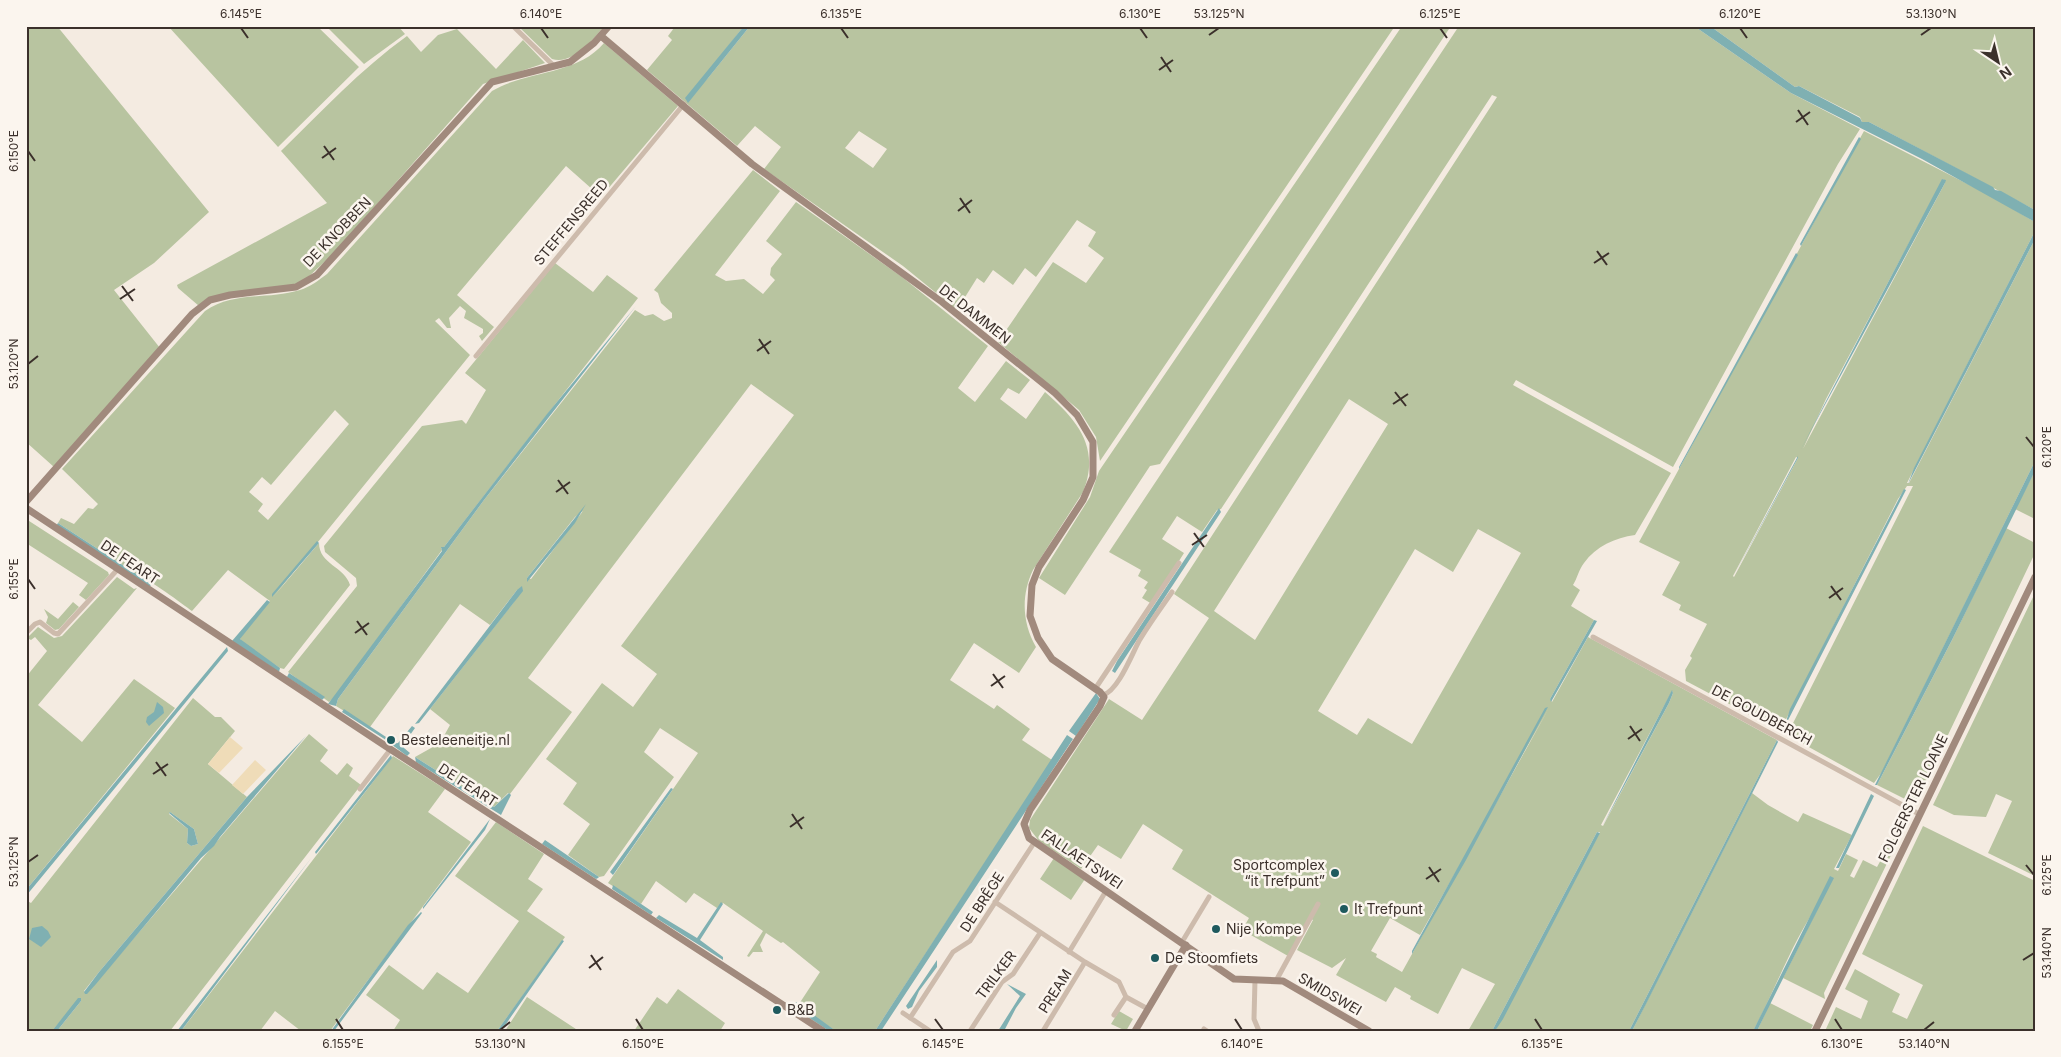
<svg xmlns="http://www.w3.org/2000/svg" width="2061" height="1057" font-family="Inter,sans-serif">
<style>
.green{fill:#b8c4a0;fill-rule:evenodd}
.sand{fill:#efdcb8}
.water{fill:#7fb0b2}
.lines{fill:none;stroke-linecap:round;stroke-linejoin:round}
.street{stroke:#cdbbac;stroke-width:5}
.secondary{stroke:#a18a7d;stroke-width:7}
.ticks{fill:none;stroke:#3b302b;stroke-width:2}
.poi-dot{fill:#1f5a5e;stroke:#fbf5ee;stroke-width:2}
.labels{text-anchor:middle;stroke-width:5;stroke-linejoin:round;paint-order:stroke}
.street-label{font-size:14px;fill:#3b302b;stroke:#fbf5ee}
.poi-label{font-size:14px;fill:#3b302b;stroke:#fbf5ee;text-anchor:start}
.neatline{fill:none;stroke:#3b302b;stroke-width:2}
.ticks-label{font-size:12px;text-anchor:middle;fill:#3b302b}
</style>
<rect width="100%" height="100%" fill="#f4ebe1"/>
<path class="green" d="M26,26H57L209,212L154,263L114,290L160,348L54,467L26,442Z
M168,26H317L359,67L278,147Z
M326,26H398L405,34L364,64Z
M518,26H604C593,40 573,65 552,59Z
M672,26H744L686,100L708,78L750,26H1395L1100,461L1096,437L1079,410L998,342L1053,262L1086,283L1104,258L1088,246L1096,232L1077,220L1036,277L1025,268L1013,285L993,270L984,283L977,278L957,310L903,266L764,169L781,147L755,126L737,146L647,70L672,40L668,36L674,28ZM859,131L887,149L873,168L845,148Z
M1402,26H1451L1160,464L1150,466L1065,595L1039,578L1090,497L1099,471Z
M1459,26H1694L1791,93L1860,129L1838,164L1673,467L1516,380L1513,385L1671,473L1635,535C1615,538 1596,546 1584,563C1579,569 1577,579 1573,585L1580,590L1571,606L1594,620L1550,699L1552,702L1588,637L1777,740L1629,1031H1495L1600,832H1597L1492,1031H1468L1495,984L1462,968L1438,1014L1410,999L1411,996L1395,987L1386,1002L1336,975L1346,958L1332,968L1297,950L1313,920L1309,918L1288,956L1242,930L1249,918L1172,869L1183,850L1143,824L1121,859L1098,845L1081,869L1039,841L1029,828L1030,820L1109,699L1142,720L1209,618L1174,594L1497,97L1492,95L1221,509L1217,510L1202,532L1177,516L1162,539L1184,553L1152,604L1142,598L1147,590L1144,588L1148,582L1138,576L1141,570L1109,552ZM1349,399L1388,424L1255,640L1214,611ZM1478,529L1521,553L1412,744L1368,718L1357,735L1318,711L1415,549L1453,572ZM1672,691L1673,693L1669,703L1603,826L1601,825ZM1549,708L1402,972L1376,957L1377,954L1371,951L1390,918L1420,935Z
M1710,26H2035V210L1869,122H1862L1860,117L1799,86L1795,87Z
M457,29L496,69L523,40L545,63L483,84L332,255L306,279L298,284L237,292L199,306L178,288L177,285L327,203L281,151C321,112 361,69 407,36L421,52L438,35Z
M604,43L678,106L601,197L566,166L457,295L494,327L482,341L479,336L483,333V329L464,318L466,311L460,306L449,318L451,328H447L439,318L435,321L470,355L274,596L319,543C319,564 345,567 350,585L284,669L280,668L241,642L240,638L270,601L228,570L192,611C184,605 146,577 141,577L58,523L61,518L74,524L88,508L93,509L98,504L62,469L205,311C234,291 268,300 300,290C310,287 319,280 327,274L492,91C527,70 576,76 604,43ZM335,410L349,424L268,520L258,511L263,504L249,492L262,477L271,485Z
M1864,131L1991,196L2035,222V231L1907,483H1909L2035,239V461L1882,772L1874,783L1787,735L1913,486H1907L1898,499L1780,731L1686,681L1685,670L1692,658L1690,656L1707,624L1679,610L1681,605L1662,595L1680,562L1639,542ZM1943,179L1945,183L1803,449L1826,399ZM1796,457L1798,458L1734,577L1733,576Z
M753,170L780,191L715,275L726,281L744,279L763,294L775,280L770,275L771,268L782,254L766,241L796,202L902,277L988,346L958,388L975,402L1006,361L1030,380L1019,394L1008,388L1000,399L1026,419L1045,392C1077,420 1101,447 1083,492L1033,570C1021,595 1022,623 1036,647L1019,673L974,643L950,680L994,709L997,705L1030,729L1022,740L1052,760L875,1031H836L801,1008L799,1004L820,972L783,942L781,943L766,933L760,945L763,952H753L749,957L747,956L763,931L723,903L717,908L694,893L686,903L656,881L641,904L608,883L698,753L660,728L644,752L674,777L604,876L599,877L568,855L590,824L563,804L577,783L546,759L602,683L633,707L657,674L621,646L794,415L751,384L528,678L572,712L510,794L508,793L494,807L415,757L440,743L450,725L430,709L514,602L517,590L490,625L460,604L370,727L336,706L338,699L484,500L635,310L645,316L653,314L664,321L672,318V313L661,303L658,293L654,290ZM583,511L531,579L527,578L575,517Z
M555,263L593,292L607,275L638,298L444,547L441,548L442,550L335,697L329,702L288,672L357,586L356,578L325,552L324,546L422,426L462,420L466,424L486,390L465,373Z
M2035,471V519L2015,509Z
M26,519L108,572L109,575L86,600L79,595L88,583L26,543Z
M2006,528L2035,543V553L1915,804L1877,785L1952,640Z
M117,577L134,589L137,588L38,705L82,742L134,679L175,708L26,890V677L47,651L35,637L31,640L27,638L38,627L54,638L62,636Z
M2035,593V876L1988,853L2012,801L1996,794L1986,817L1954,815L1933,805Z
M73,602L79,607L59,629L55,630L46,623L48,617L44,609L58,619Z
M193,698L215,717H221L235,731L208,764L247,797L99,972L84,991L86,994L309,734L328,750L320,761L337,775L347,763L353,768L349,776L361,785L170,1031H57L81,1001L80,998L52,1031H26V900L31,903ZM170,812L194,829L198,844L191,846L187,843L188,829L169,814Z
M393,756L445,789L428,812L471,842L330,1031H301L275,1011L260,1031H181Z
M1752,793L1768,805L1798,822L1803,813L1852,835L1834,869L1838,871L1846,854L1858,860L1850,876L1854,878L1863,860L1877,867L1887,849L1881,845L1895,838L1907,816L1911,814L1824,993L1825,999L1783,978L1823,898C1793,938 1777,987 1753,1031H1632Z
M496,822L544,854L528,879L543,889L527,911L565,937L497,1031H393L400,1020L366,995L389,965L423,990L437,972L468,993L519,921L455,876Z
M1923,826L2035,881V1031H1825L1836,1007L1861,1019L1868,1001L1845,989L1855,969L1900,994L1892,1012L1907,1019L1923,985L1862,954Z
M1054,858L1085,879L1071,900L1040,879Z
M678,989L725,1023L720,1031H634L657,997L667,1004Z
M527,997L579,1031H505Z
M1770,1003L1813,1025L1810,1031H1757Z
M1119,1011L1133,1019L1126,1031L1111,1024Z"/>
<path class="sand" d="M230,737L243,748L219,773L208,764Z
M255,760L266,770L243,794L232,785Z"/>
<path class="water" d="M744,26H750L688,103L685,98Z
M1694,26H1710L1795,87L1799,86L1860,118L1862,122H1869L1993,187L1995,190L2001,191L2035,210V222L1922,159L1791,93Z
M1859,137L1861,139L1801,246L1800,244Z
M1942,179L1946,180L1945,183L1801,449Z
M2035,231V239L1908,484L1914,468Z
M1796,253L1798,255L1679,469V467Z
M636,306L484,500L338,699L336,706L328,704L442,551L441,547H444L547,414Z
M1798,456V458L1733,577Z
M2035,461V471L1952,640L1877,785H1875Z
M1904,489L1906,490L1784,728L1790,709Z
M586,504L575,523L527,582V578Z
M1219,508L1221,512L1115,673L1112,671L1117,661Z
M58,523L141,577L148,578L151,585L149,587L56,526Z
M317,541L319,543L272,597V594Z
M522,586L523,591L419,723L415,724L517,590Z
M267,600L270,602L240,639L280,668L279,672L232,641Z
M1594,620L1597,621L1551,702L1550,699Z
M227,647L228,651L26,896V890Z
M289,673L325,697L322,700L287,677Z
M1672,690L1673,693L1669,703L1602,827Z
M1096,693L1100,699L1076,736L1069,731Z
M157,702L163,707L164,713L149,726L146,722L147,717L154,712Z
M1548,707L1466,860L1412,954V951L1545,708Z
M344,709L386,737V740L342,712Z
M412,726L415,728L403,745L404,748L410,753L407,756L391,744L398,743Z
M1067,735L1073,739L881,1031H875Z
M306,736L220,837L214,846L201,858L96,984L87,994H85L84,992L99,972L247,797Z
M1777,740L1778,742L1645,1006L1632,1031H1629Z
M391,755L392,758L316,854L315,852Z
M415,757L494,807L509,793L511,795L501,815L416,762Z
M671,788L673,789L613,875L610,872Z
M1871,794L1874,796L1839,868H1836Z
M170,812L194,829L198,844L191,846L187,843L188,829L169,813Z
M490,819L485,830L423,909V907Z
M1597,832L1600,833L1503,1019L1495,1031H1492Z
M545,840L599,877L598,878L596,879L542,844Z
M312,857L181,1031H177Z
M1830,876L1834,878C1808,929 1782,980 1757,1031H1753Z
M613,885L653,912L651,915L612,889Z
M721,902L723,904L700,940L723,957V960L656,918L659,915L697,938Z
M421,912L422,913L334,1031H331L408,925Z
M42,926L48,931L51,937L41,947L29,939L32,928Z
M562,940L564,941L501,1031H497Z
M937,960V967L919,991L912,1007L908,1009L906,1006Z
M1007,984L1026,994L1016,1008L1004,1031H998L1020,996Z
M78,998H81V1001L57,1031H52Z
M796,1002L836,1031H829L793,1007Z"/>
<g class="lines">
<path class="street" d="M513,26L554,66
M476,356L684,104
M26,633L35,624L40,622L54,633L58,634L118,569
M1593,637L1919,814
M1095,689L1179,563
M1103,695C1118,691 1132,654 1139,641C1149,624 1161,608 1172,592
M360,789L390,750
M995,902L1085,962L1119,982L1126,997
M1182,942L1209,897
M1069,952L1106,891
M1277,979L1318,904
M1255,980L1254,1019L1259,1031
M903,1013L930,1031
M1114,1015L1126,997L1148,1009
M910,1018L953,952L970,941L1034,843
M1204,1029L1207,1031
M970,1031L1002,982L1013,974L1040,933
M1043,1031L1085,962"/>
<path class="secondary" d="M601,36L752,164L942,302L1055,393L1077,415L1093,442V477L1083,500L1039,567L1032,585L1030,616L1038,638L1052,659L1100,692L1104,697L1100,706L1030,810L1024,824L1029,838L1234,979L1283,981L1369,1031
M26,502L192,314L210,300L230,295L296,287L317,275L492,82L570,62L594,43L609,26
M26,508L387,747L823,1031
M1135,1031L1186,945
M1815,1031L2035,577"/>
</g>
<path class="ticks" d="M241,28L248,38M541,28L548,38M841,28L848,38M1140,28L1147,38M1440,28L1447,38M1740,28L1747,38M1209,35L1219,28M1921,35L1931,28M1161,57L1171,72M1159,70L1173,60M1798,110L1808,125M1796,122L1810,112M324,146L334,160M28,151L35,161M322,158L336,148M960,198L970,213M958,211L972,200M1597,251L1607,265M1594,263L1609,253M122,286L133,301M120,299L135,289M759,339L769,354M757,351L771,341M28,364L38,356M1395,392L1406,406M1393,404L1408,394M2026,437L2034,447M558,480L568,494M556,492L570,482M1194,533L1204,547M1192,545L1207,535M28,579L35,589M1831,586L1841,600M1829,598L1843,588M357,621L367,635M355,633L369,623M993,674L1003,688M991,686L1005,676M1630,726L1640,741M1628,739L1642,729M156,762L166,776M153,774L168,764M792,814L802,829M790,827L804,817M28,862L38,855M2026,865L2034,875M1429,867L1439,882M1426,879L1441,869M591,955L601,970M2023,960L2034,953M589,968L603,957M336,1019L343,1030M636,1019L643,1030M935,1019L943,1030M1235,1019L1242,1030M1535,1019L1542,1030M1835,1019L1842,1030M500,1030L510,1022M1924,1030L1934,1022"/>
<g class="poi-dot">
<circle cx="391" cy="740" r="5"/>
<circle cx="1335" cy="873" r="5"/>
<circle cx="1344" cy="909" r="5"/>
<circle cx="1216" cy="929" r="5"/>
<circle cx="1155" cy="958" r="5"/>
<circle cx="777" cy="1010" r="5"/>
</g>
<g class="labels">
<g class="street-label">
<text transform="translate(571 222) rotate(-50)" y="5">STEFFENSREED</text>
<text transform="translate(337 232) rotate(-46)" y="5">DE KNOBBEN</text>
<text transform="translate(975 314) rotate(38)" y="5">DE DAMMEN</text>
<text transform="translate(130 562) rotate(34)" y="5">DE FEART</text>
<text transform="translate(1762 715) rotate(28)" y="5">DE GOUDBERCH</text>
<text transform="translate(468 785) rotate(33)" y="5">DE FEART</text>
<text transform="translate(1913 798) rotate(-64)" y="5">FOLGERSTER LOANE</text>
<text transform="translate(1082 859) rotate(34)" y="5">FALLAETSWEI</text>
<text transform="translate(982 902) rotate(-57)" y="5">DE BRÊGE</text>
<text transform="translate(996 975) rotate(-53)" y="5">TRILKER</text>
<text transform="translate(1055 991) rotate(-58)" y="5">PREAM</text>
<text transform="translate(1330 994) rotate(30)" y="5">SMIDSWEI</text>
</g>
<g class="poi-label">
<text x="401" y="745">Besteleeneitje.nl</text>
<text x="1325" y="870" text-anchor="end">Sportcomplex<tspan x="1325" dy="16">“it Trefpunt”</tspan></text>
<text x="1354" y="914">It Trefpunt</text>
<text x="1226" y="934">Nije Kompe</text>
<text x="1165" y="963">De Stoomfiets</text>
<text x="787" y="1015">B&amp;B</text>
</g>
</g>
<rect width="2061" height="1057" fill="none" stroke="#fbf5ee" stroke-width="55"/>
<g transform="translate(1998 62) rotate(145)" stroke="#fbf5ee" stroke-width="4" paint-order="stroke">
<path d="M0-4L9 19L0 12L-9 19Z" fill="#3b302b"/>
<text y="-8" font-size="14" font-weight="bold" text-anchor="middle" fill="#3b302b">N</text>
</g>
<rect x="28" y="28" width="2006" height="1002" class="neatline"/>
<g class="ticks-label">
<text x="241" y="18">6.145°E</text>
<text x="541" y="18">6.140°E</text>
<text x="841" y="18">6.135°E</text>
<text x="1140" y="18">6.130°E</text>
<text x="1219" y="18">53.125°N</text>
<text x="1440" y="18">6.125°E</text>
<text x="1740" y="18">6.120°E</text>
<text x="1931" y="18">53.130°N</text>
<text transform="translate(14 151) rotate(-90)" y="4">6.150°E</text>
<text transform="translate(14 364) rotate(-90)" y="4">53.120°N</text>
<text transform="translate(2047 447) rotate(-90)" y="4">6.120°E</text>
<text transform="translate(14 579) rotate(-90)" y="4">6.155°E</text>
<text transform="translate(14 862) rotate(-90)" y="4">53.125°N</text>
<text transform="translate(2047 875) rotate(-90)" y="4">6.125°E</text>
<text transform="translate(2047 953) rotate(-90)" y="4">53.140°N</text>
<text x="343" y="1048">6.155°E</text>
<text x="500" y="1048">53.130°N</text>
<text x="643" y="1048">6.150°E</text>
<text x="943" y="1048">6.145°E</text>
<text x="1242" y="1048">6.140°E</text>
<text x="1542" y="1048">6.135°E</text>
<text x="1842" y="1048">6.130°E</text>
<text x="1924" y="1048">53.140°N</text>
</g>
</svg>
